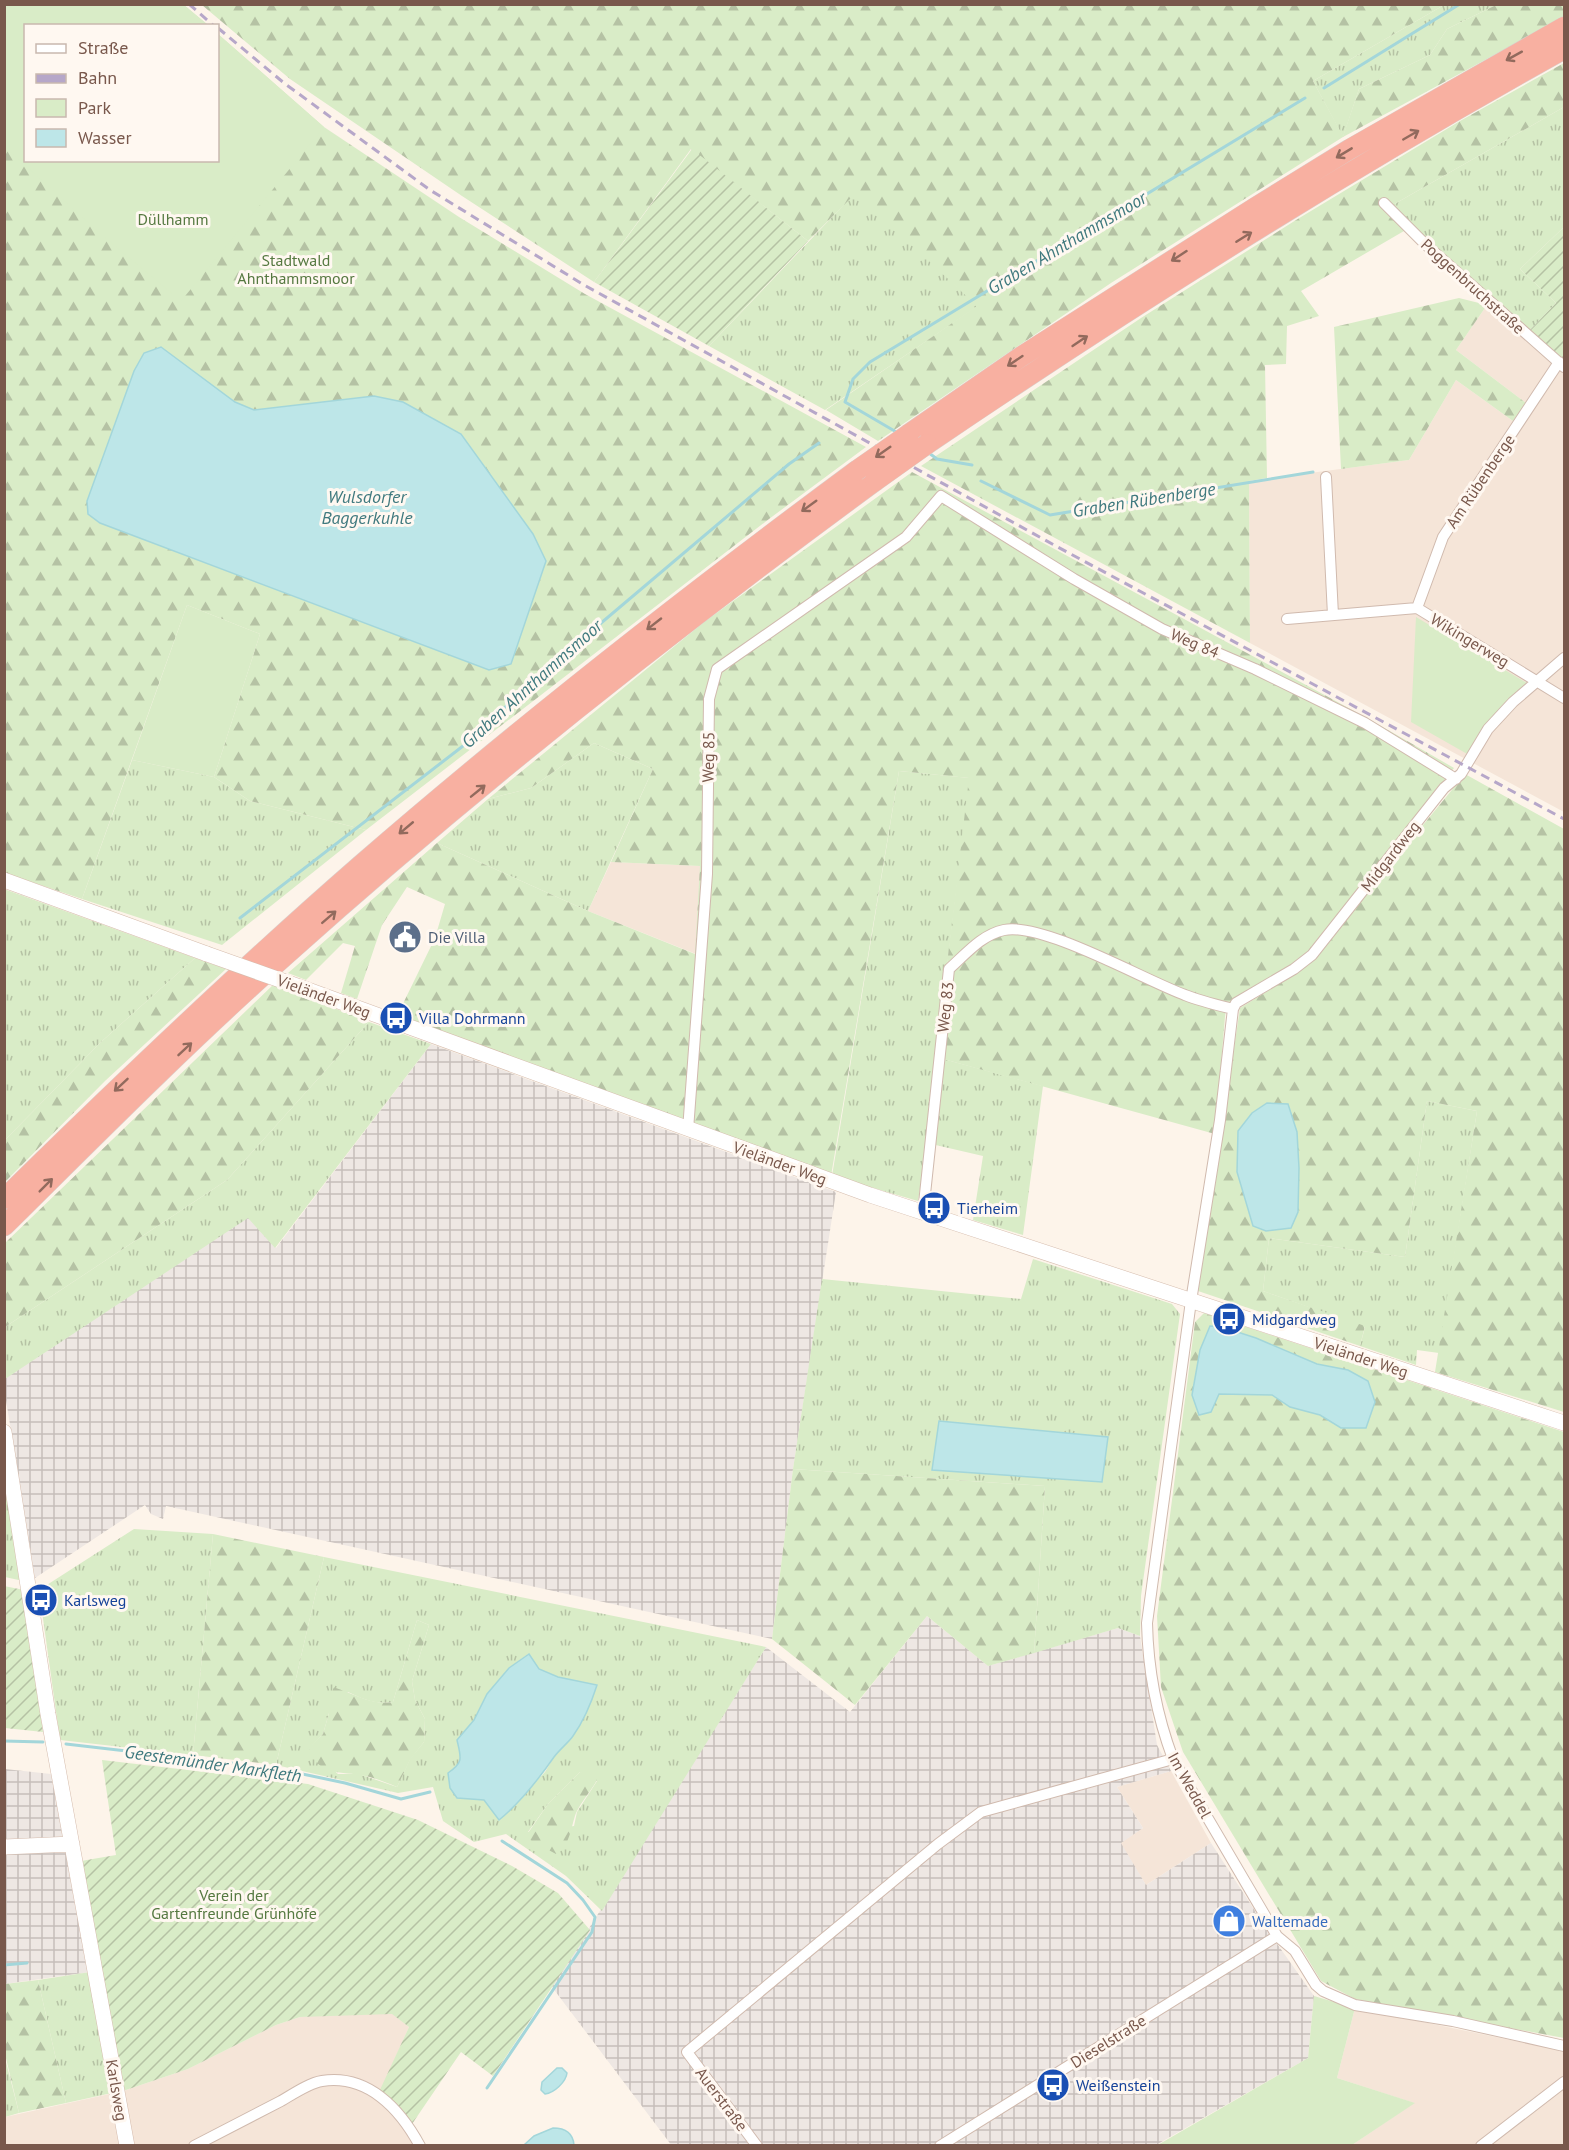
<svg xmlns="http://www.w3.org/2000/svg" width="1569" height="2150" font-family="'PT Sans',sans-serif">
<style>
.residential{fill:#f5e5d8}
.industrial{fill:url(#industrial-grid)}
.grass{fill:url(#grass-tufts);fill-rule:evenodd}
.forest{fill:url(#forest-firs);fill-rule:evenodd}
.park{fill:#d9ecc7}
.garden{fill:url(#garden-furrows)}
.water{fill:#bde6e8;stroke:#a3d6da;stroke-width:1.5}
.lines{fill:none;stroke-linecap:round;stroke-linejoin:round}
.stream{stroke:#a3d6da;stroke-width:3}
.street-casing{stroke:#d0baae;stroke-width:12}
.secondary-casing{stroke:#d6bdae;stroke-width:16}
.highway-casing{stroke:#d9d0cd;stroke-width:21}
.street{stroke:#fff;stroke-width:10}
.secondary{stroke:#fff;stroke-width:15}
.highway{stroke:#f8b0a1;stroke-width:20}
.rail{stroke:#b6a7c9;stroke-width:3;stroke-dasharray:9 6;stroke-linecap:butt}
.secondary-bridge-casing{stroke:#d6bdae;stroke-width:16;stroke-linecap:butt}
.highway-bridge-casing{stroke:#d9d0cd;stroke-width:21;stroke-linecap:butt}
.secondary-bridge{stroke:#fff;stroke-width:15}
.highway-bridge{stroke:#f8b0a1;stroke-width:20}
.oneway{stroke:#926a5d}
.labels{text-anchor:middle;stroke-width:6;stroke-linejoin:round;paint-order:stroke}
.park-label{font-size:16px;fill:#567941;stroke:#fff8f1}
.street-label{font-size:16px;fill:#79584c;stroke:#fff8f1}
.service-label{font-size:16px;fill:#4e5e75;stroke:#fff8f1;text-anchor:start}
.transit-label{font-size:16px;fill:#164399;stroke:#fff8f1;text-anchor:start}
.shop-label{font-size:16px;fill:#366cbe;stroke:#fff8f1;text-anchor:start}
.water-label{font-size:18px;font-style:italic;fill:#3f797e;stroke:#fff8f1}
</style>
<defs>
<pattern id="industrial-grid" width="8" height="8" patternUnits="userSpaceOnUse" patternTransform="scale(1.5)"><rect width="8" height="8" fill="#eee7e3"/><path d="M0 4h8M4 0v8" fill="none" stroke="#c6beba"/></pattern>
<pattern id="grass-tufts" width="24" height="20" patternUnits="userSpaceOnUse" patternTransform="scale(1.5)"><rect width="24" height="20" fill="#d9ecc7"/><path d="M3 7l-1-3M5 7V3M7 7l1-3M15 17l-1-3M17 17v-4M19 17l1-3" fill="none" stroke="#b5c2a4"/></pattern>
<pattern id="forest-firs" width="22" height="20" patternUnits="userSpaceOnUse" patternTransform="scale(1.5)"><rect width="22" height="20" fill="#d9ecc7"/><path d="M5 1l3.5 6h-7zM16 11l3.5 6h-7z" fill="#b5c2a4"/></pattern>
<pattern id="garden-furrows" width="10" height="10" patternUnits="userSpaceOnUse" patternTransform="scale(1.5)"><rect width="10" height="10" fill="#d9ecc7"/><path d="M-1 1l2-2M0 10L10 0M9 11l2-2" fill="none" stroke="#b5c2a4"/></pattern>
</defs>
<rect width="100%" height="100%" fill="#fdf4ea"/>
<path class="residential" d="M1487,305L1564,371V812L1250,643L1249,481L1409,460L1456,380L1513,421L1526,403L1456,350Z
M611,862L701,866L696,954L588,911Z
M1171,1771L1211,1843L1146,1885L1120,1843L1143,1828L1117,1787Z
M1355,2008L1564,2051V2145H1352L1414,2103L1337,2078Z
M334,2014H393L409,2027L380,2092L423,2145L5,2146V2117L123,2091L188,2069L276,2025L300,2017Z"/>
<path class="industrial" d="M431,1044L836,1192L793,1469L772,1639L166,1506L163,1519L151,1514L145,1505L35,1578L5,1394L4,1379L248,1217L276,1248Z
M927,1616L988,1666L1118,1628L1140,1636L1157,1745L1171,1771L1117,1787L1143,1828L1121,1843L1146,1885L1211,1843L1268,1931L1314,1996L1308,2058L1156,2145L672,2146L552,1987L766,1647L850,1712Z
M5,1769L51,1774L90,1972L5,1984Z"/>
<path class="grass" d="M1444,5H1496L1447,29L1430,55L1359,89L1343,137L1313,81Z
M1564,107V227L1520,269L1556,303L1529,331L1428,242L1391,206Z
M856,192L978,306L825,410L709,346Z
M594,743L653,769L588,911L437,843L488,799L531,788Z
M132,760L214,777L250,801L366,830L222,945L82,899Z
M899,771L970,778L936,1057L1043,1086L1023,1235L973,1220L983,1156L927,1143L918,1201L832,1176Z
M4,889L195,958L101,1042L5,1140Z
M369,1022L431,1044L275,1248L248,1218L5,1379V1327L227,1180Z
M1427,1101L1477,1111L1439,1353L1417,1350L1416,1365L1360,1346L1365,1327L1263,1291L1269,1238L1405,1257Z
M1033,1259L1172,1304L1180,1314L1141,1596L1140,1636L1118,1628L1034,1653L1045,1486L793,1469L822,1279L1021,1299Z
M5,1459L23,1581L5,1577Z
M134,1529L213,1534L193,1755L60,1740L39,1590Z
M324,1557L766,1647L602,1911L566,1876L506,1834L474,1842L443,1821L433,1787L398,1793L276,1765ZM417,1620L429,1625L412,1681L415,1700L425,1719L424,1742L410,1759L397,1787L359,1774H338L310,1748L323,1734L329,1713L348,1692C362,1699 377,1705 393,1702ZM528,1654L539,1669L558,1677L597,1685L572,1737L555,1755L545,1772L499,1820L484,1800L469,1798L448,1773C464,1762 461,1758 457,1740L474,1720L487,1694L509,1668ZM580,1772L597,1781L577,1812L574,1826L528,1832L548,1804Z
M90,1972L112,2093L66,2103L38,1980Z
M4,2054L19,2113L5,2117H4Z"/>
<path class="forest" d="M5,5H184L208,25L26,26V160H218V34L324,127L459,217L585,294L866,447L769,519L366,830L250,801L214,777L260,634L187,605L82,899L5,873ZM374,396L489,670L100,523L88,514L235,402L254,410Z
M202,5H1444L1313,81L1343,136L1359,89L1430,55L1447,29L1496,5H1564V17L1343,137L1111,283L878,441L826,410L977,306L856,193L808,241L691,149L594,282L462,196L290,79Z
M1564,63V107L1391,206L1385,210L1404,231L1301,291L1319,316L1287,326L1286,364L1265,365L1267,478L1249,481L1250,643L921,466L1141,318L1296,220L1460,121Z
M1459,298L1487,305L1456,350L1526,403L1513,421L1456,380L1409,460L1341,469L1334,327Z
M912,472L1369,719L1454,768L1310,950L1273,978L1226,1005L1215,1134L936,1057L969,778L899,771L831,1176L396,1018L435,938L445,904L407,887L382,925L357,999L341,993L355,946L343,943L306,980L288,973L437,843L588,911L695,954L700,866L611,862L653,769L594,743L531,788L488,799L704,622Z
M1465,774L1564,829V1412L1435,1372L1477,1111L1427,1101L1405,1257L1269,1238L1263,1291L1365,1326L1360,1346L1198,1291L1240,1008L1295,974L1316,955Z
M195,958L226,969L105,1081L5,1182V1140L101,1042Z
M274,984L369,1022L227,1180L5,1327V1243Z
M1204,1313L1564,1432V2038L1355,1999L1321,1981L1183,1752L1161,1687L1157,1616L1195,1322Z
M793,1469L1045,1486L1034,1653L988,1666L927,1616L855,1705L772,1639Z
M213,1534L324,1557L276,1765L193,1755Z
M417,1620L429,1625L412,1681L415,1700L425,1719L424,1742L410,1760L397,1787C385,1782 373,1777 360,1775C336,1771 319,1776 309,1748L323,1734L329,1713L333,1687C353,1693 372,1706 393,1702Z
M580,1772L593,1773L597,1780C591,1791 581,1802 576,1813C571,1826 570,1847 556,1854L530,1840L528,1833L548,1804Z
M38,1980L66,2103L19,2113L5,2054V1984Z"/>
<path class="park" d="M5,4L184,5L208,25L26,26V160H218V34L324,127L181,301L102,235L5,147Z
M187,605L260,634L214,777L132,760Z
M1416,617L1527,683L1469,755L1411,722Z
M1314,1996L1355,2008L1337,2078L1415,2103L1352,2145L1156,2146L1308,2058Z"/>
<path class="garden" d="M692,149L808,241L709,346L594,282Z
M1564,227V361L1529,331L1556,303L1520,269Z
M4,1586L24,1590L43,1732L5,1728Z
M102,1760L308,1784L418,1820L512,1866L558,1893L590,1930L493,2076L461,2052L412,2124L379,2092L409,2027L392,2014L300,2017L276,2025L188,2069L123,2091L81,1861L116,1855Z"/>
<path class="water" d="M161,347L235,402L254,410L374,396L403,402L461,434L533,534L546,561L511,664L489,670L100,523L88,514L87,501L134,371L144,353Z
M1267,1103L1288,1104L1297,1132L1299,1168L1298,1212L1291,1228L1266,1231L1253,1226L1237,1172L1238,1131L1252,1113Z
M1210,1326L1222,1327L1256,1338L1317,1364L1348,1370L1368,1381L1375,1402L1366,1428H1341L1320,1415L1290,1407L1272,1395L1219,1394L1211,1412L1199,1415L1192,1395L1200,1350Z
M939,1421L1108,1437L1102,1482L932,1470Z
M529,1654L539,1669L558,1677L597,1685C591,1704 585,1719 573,1736C568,1743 560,1749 554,1757C538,1780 521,1802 499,1820L484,1800L457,1798L450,1788L448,1773C464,1762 461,1758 457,1740L474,1720L487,1694L509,1668Z
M557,2068H562L567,2073C566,2082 554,2093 545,2094L541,2090L542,2082Z
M553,2128C565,2128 573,2133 574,2145H524L534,2136Z"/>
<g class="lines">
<path class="stream" d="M1324,88L1460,4
M898,433L845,402L853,379L870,362L1305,98
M929,453L937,459L972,465
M981,481L1050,515L1313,472
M240,918L463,746L542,673L789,464L819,443
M4,1741L43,1742
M66,1744L274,1768L345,1783L401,1799L430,1792
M4,1965L27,1963
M487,2088L592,1932L595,1917L583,1900L567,1883L502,1841"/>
<defs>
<path id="street" d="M1384,203L1425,244L1564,367
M1326,477L1333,615
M1417,608L1443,537L1559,362
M1287,619L1417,608L1564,698
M1564,658L1513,702L1488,729L1461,774L1444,788L1312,955L1294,969L1236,1003L1233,1009L1220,1120L1191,1301L1147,1623C1148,1669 1157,1716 1173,1759L1277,1936L1295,1951L1316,1985L1323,1991L1355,2005L1453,2021L1564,2046
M688,1130L707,874L709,699L717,669L906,537L941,496L1074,579L1162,629L1255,669L1365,723L1456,779
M923,1213L949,969C966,954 981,935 1004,930C1043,922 1144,980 1185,995C1200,1001 1217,1005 1233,1009
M194,2146C223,2131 252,2116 281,2101C293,2094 309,2083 322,2081C368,2074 400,2109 420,2146
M757,2146L687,2052L938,1844L981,1812L1173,1759
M940,2146L1277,1936
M1481,2146L1564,2082"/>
<path id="secondary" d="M4,880L207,954
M300,987L870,1195L1564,1423
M4,1432L48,1714L127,2146
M4,1847L72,1844"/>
<path id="highway" d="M909,434L1022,356L1256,207L1350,149L1564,27
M927,444C1135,303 1344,171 1564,49
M4,1199C121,1084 239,971 362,864C521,726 687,596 856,471
M4,1226C97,1134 189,1041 287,954C474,786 672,630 875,481"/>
</defs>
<use href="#street" class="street-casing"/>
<use href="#secondary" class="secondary-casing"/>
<use href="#highway" class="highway-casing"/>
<use href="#street" class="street"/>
<use href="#secondary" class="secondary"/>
<use href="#highway" class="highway"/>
<path class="rail" d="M189,4L214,26
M218,28L284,83L430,190L584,285L1054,545L1564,819"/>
<defs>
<path id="secondary-bridge" d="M207,954L300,987"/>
<path id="highway-bridge" d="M856,471L909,434
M875,481L927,444"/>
</defs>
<use href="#secondary-bridge" class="secondary-bridge-casing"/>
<use href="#highway-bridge" class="highway-bridge-casing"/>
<use href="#secondary-bridge" class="secondary-bridge"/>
<use href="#highway-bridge" class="highway-bridge"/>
</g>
<defs><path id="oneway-shaft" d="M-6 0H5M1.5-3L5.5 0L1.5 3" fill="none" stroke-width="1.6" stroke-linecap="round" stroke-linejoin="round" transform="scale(1.5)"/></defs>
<g class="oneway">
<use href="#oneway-shaft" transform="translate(1514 56) rotate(151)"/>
<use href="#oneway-shaft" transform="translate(1411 135) rotate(-30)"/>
<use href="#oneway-shaft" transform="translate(1344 153) rotate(149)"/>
<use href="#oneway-shaft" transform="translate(1244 237) rotate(-32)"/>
<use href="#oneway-shaft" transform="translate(1179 256) rotate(147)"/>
<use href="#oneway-shaft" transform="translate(1080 341) rotate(-34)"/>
<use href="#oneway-shaft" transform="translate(1015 361) rotate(146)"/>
<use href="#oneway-shaft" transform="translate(883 452) rotate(145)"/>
<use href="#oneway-shaft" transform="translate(809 506) rotate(144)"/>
<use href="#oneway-shaft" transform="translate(654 624) rotate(142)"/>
<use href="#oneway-shaft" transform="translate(478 791) rotate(-39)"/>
<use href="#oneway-shaft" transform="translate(406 828) rotate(140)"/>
<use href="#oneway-shaft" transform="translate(329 917) rotate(-41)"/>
<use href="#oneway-shaft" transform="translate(185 1049) rotate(-43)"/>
<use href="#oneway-shaft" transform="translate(121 1085) rotate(137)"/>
<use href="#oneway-shaft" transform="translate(46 1185) rotate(-45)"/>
</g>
<defs>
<symbol id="civic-disc" viewBox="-11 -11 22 22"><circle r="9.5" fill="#5c6f8a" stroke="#fff8f1"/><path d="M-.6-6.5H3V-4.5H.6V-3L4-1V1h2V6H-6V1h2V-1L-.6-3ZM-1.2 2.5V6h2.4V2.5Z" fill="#fff"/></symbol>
<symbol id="bus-disc" viewBox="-11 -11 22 22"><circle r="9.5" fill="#1a4fb4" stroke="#fff8f1"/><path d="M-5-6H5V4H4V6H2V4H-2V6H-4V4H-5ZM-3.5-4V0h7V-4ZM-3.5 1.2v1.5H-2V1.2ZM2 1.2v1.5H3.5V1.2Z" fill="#fff"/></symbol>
<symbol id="shop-disc" viewBox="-11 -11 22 22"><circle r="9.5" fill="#3f7fe0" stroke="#fff8f1"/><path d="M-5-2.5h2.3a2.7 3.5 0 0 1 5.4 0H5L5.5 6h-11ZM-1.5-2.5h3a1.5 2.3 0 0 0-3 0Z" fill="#fff"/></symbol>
</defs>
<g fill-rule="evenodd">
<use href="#civic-disc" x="386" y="918" width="38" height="38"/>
<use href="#bus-disc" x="377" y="999" width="38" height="38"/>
<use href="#bus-disc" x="915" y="1189" width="38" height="38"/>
<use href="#bus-disc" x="1210" y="1300" width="38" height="38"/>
<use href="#bus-disc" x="22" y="1581" width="38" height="38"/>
<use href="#shop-disc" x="1210" y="1902" width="38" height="38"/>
<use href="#bus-disc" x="1034" y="2066" width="38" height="38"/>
</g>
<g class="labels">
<g class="park-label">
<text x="173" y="225">Düllhamm</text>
<text x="296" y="266">Stadtwald<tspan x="296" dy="18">Ahnthammsmoor</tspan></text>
<text x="234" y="1901">Verein der<tspan x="234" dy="18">Gartenfreunde Grünhöfe</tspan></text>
</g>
<g class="street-label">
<text transform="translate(1473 286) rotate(42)" y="6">Poggenbruchstraße</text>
<text transform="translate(1480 481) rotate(-56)" y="6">Am Rübenberge</text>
<text transform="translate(1470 640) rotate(31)" y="6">Wikingerweg</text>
<text transform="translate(1195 643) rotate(23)" y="6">Weg 84</text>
<text transform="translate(708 757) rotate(-89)" y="6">Weg 85</text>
<text transform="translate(1390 856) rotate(-52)" y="6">Midgardweg</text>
<text transform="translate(324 996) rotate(20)" y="6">Vieländer Weg</text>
<text transform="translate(945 1007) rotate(-84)" y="6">Weg 83</text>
<text transform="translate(780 1163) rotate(20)" y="6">Vieländer Weg</text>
<text transform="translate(1361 1357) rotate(18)" y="6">Vieländer Weg</text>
<text transform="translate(1190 1785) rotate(61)" y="6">Im Weddel</text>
<text transform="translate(1108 2041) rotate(-32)" y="6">Dieselstraße</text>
<text transform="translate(117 2090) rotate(80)" y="6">Karlsweg</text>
<text transform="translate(722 2099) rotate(53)" y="6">Auerstraße</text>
</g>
<g class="service-label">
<text x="428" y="943">Die Villa</text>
</g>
<g class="transit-label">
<text x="419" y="1024">Villa Dohrmann</text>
<text x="957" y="1214">Tierheim</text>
<text x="1252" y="1325">Midgardweg</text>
<text x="64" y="1606">Karlsweg</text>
<text x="1076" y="2091">Weißenstein</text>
</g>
<g class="shop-label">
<text x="1252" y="1927">Waltemade</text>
</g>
<g class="water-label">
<text transform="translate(1067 243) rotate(-31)" y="6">Graben Ahnthammsmoor</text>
<text x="367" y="503">Wulsdorfer<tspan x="367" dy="21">Baggerkuhle</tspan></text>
<text transform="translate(1144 500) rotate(-9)" y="6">Graben Rübenberge</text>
<text transform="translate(532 684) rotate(-42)" y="6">Graben Ahnthammsmoor</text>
<text transform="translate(213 1764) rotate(8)" y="6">Geestemünder Markfleth</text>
</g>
</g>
<rect width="1569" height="2150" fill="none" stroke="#79584c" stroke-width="12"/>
<rect x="24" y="24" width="195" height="138" fill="#fff8f1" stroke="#c9b8af" stroke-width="1.5"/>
<rect x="36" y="44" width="30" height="9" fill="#ffffff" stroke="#c9b8af" stroke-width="1.5"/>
<text x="78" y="54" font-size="18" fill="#79584c">Straße</text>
<rect x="36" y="74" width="30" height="9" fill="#b6a7c9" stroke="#c9b8af" stroke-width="1.5"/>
<text x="78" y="84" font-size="18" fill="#79584c">Bahn</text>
<rect x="36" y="99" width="30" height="18" fill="#d9ecc7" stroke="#c9b8af" stroke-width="1.5"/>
<text x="78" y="114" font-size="18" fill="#79584c">Park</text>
<rect x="36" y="129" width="30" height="18" fill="#bde6e8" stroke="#c9b8af" stroke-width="1.5"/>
<text x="78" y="144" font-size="18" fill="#79584c">Wasser</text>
</svg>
